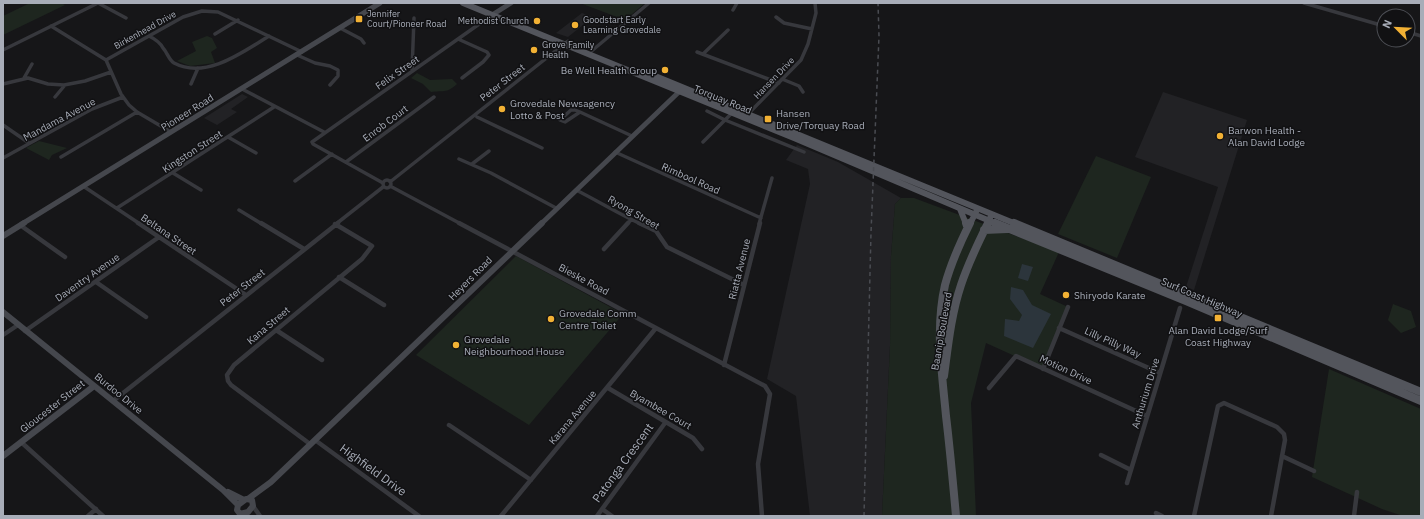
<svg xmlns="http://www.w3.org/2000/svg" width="1424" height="519" font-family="'IBM Plex Sans',sans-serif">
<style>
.built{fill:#222225}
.green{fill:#1e261f}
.water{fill:#2c353c}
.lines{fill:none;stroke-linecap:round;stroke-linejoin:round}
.street-far1{stroke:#37383d;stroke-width:3.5}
.street{stroke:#37383d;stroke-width:4.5}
.secondary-far1{stroke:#45474d;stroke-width:5}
.secondary{stroke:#45474d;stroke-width:6}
.primary-far1{stroke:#53555c;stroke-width:6}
.primary{stroke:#53555c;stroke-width:8}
.rail{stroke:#4a4c52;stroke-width:1.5;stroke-dasharray:4 3.5;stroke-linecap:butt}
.poi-dot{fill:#f2b134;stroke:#111113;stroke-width:1.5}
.labels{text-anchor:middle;stroke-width:3;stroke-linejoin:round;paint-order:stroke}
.far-poi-label{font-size:9px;fill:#a8adb8;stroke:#111113;text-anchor:start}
.far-street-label{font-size:9px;fill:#a8adb8;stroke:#111113}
.poi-label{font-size:10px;fill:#a8adb8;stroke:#111113;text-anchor:start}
.street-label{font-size:10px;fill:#a8adb8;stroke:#111113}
.near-street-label{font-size:12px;fill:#a8adb8;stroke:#111113}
</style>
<rect width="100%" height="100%" fill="#161618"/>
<path class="built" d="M582,13L593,17L568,37L556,33Z
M1163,92L1247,120L1194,290L1186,287L1218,187L1135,157Z
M242,94L248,97L231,109L237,112L217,125L204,118Z
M797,145L838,162L901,198L895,204L891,256L890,346L882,516H810L796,396L767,379L810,184L808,169L786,160Z"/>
<path class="green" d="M30,3H61L65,5L3,35V16Z
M580,3H645L625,20Z
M207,36L212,38L217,48L211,52L215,63L190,66L177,61L196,51L192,42Z
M417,73L430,80L452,79L457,84C446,94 443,90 431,92L423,84L411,78Z
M39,141L67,148L52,155L49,160L26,148Z
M1096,156L1151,177L1117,258L1058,234Z
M901,198H914L1059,252L1040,294L1068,307L1043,369L986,343L971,403L976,516H882L890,346L891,256L895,204Z
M516,256L623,314L529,425L416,355Z
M1393,304L1411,311L1416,327L1401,333L1388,320Z
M1329,369L1421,409V516H1403L1382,509L1312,477Z"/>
<path class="water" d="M1022,264L1033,267L1028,281L1018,278Z
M1011,287L1023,290L1032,305L1051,314L1033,348L1004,336L1005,319L1019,321L1022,315L1010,299Z"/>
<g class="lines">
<path class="street-far1" d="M98,3L126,18
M1304,3L1384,26
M733,10L737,3
M776,17L784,23L812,29
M51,26L106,60L121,94L129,105L137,112L171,132
M340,28L361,39L364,43
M1408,32L1421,36
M215,34L238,20
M149,36C155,39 160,42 163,48C167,52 169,60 174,63C206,80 243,52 269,36
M458,39L487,52L489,55L483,62L462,78
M3,50L98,3
M697,52L779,83
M588,54L649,3
M703,54L728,30
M297,55L315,63L330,66L338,70V76L330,85
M106,60L183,17L202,11L218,12L302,52
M412,71L414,18
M24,78L32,64
M782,79L799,86L803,92
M3,84L28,78L48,84L64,85L85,81L111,72
M191,84L198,68
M242,89L324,132
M55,97L65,85
M571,110H575L580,112L565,122L560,120Z
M707,111L725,120L804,152
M580,112L632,136
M748,114L801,60L808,44L816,13L815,3
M477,117L542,148
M3,125L29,143
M228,137L256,153
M703,142L732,113
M615,152L761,218
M61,157L137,112
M3,158L92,109L123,97
M459,159L491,173L556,208
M346,162L434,97
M472,164L489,151
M173,173L201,190
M383 184a4 4 0 1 1 8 0a4 4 0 1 1-8 0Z
M295,181L332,154
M390,182L568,41
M383,183L313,144L312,142L492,15
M83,186L140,224
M390,186L461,224
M576,190C598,201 619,214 641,224
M117,208L274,107
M239,210L262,224
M336,224L383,187
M627,224L631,220
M759,224L772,178"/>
<path class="street" d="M138,223L246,295
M261,223L304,249
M459,223L765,386L770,394L758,464L762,516
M639,223L656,231L667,247L744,285
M20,225L65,257
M604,249L628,223
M339,277L384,305
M96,282L146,317
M1059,328L1160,373
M276,330L322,360
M25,331L159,237
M3,335L18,325
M724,365L760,223
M1043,369L1068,307
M608,388L693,438L702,449
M989,388L1016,356L1147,416
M113,401L338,223
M449,425L531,480
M315,440L419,516
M21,442L103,516
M310,444L231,385L228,381L227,375L234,365L362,259L372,246L335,224
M1101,455L1131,470
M1282,456L1314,471
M1127,483L1180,308
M253,506L260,516
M602,509L612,516
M1156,513L1162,516
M88,516L96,509
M501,516L656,328
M597,516L665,423
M1194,516L1218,406L1224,403L1277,427L1284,434L1285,440L1271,516
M1354,516L1357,492"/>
<path class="secondary-far1" d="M492,15L511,3
M22,224L380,3
M541,224L682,89"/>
<path class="secondary" d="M3,236L24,223
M3,312L223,490L238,505
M3,456L94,386
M228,492L244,500
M246,499L252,500L253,506L248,512L240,514L237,510L238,505Z
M248,499L271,482L542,223"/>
<path class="primary-far1" d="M463,3L794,138L997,224
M643,71L1016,224
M960,209L966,224
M970,224L976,212
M987,224L990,218"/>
<path class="primary" d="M966,223L967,226
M995,223L1186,301L1421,401
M1014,223L1421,392
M984,230L1007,229
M944,376C948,346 951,315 961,285C968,264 978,243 988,223
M956,516C953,483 950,449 946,416C942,372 935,329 945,285C951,263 960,243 970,223"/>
<path class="rail" d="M864,516L871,233L879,36L878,3"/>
</g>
<g class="poi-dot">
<rect x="355" y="15" width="8" height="8" rx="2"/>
<circle cx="537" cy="21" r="4"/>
<circle cx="575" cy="25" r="4"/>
<circle cx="534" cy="50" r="4"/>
<circle cx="665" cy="70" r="4"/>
<circle cx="502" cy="109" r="4"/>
<rect x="764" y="115" width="8" height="8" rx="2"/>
<circle cx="1220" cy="136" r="4"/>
<circle cx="1066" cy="295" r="4"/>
<rect x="1214" y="314" width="8" height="8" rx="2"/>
<circle cx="551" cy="319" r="4"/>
<circle cx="456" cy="345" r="4"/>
</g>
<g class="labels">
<g class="far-poi-label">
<text x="367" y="17">Jennifer<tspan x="367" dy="10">Court/Pioneer Road</tspan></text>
<text x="583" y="23">Goodstart Early<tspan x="583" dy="10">Learning Grovedale</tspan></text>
<text x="529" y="24" text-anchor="end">Methodist Church</text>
<text x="542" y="48">Grove Family<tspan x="542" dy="10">Health</tspan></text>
</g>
<g class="far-street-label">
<text transform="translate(145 30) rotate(-29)" y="3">Birkenhead Drive</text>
<text transform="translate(774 78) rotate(-46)" y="3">Hansen Drive</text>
</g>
<g class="poi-label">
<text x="657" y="74" text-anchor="end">Be Well Health Group</text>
<text x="510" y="107">Grovedale Newsagency<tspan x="510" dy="12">Lotto &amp; Post</tspan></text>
<text x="776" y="117">Hansen<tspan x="776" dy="12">Drive/Torquay Road</tspan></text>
<text x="1228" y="134">Barwon Health -<tspan x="1228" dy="12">Alan David Lodge</tspan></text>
<text x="1074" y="299">Shiryodo Karate</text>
<text x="559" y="317">Grovedale Comm<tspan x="559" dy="12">Centre Toilet</tspan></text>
<text x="1218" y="334" text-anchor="middle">Alan David Lodge/Surf<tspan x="1218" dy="12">Coast Highway</tspan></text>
<text x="464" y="343">Grovedale<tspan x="464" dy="12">Neighbourhood House</tspan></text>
</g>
<g class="street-label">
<text transform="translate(397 72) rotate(-35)" y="4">Felix Street</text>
<text transform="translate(502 82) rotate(-38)" y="4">Peter Street</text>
<text transform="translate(723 99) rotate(22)" y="4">Torquay Road</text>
<text transform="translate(187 112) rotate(-32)" y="4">Pioneer Road</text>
<text transform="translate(59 119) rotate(-28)" y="4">Mandama Avenue</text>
<text transform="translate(385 123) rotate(-37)" y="4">Enrob Court</text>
<text transform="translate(192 151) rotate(-33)" y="4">Kingston Street</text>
<text transform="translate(691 178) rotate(24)" y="4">Rimbool Road</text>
<text transform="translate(634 212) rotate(30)" y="4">Ryong Street</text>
<text transform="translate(169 234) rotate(34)" y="4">Beltana Street</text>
<text transform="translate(739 269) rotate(-76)" y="4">Riatta Avenue</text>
<text transform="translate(87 277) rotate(-35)" y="4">Daventry Avenue</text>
<text transform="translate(470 278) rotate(-45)" y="4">Heyers Road</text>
<text transform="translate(584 279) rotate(28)" y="4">Bieske Road</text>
<text transform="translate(242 287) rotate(-38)" y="4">Peter Street</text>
<text transform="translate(1202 297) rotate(23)" y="4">Surf Coast Highway</text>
<text transform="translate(268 325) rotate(-40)" y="4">Kana Street</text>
<text transform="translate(941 331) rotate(-80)" y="4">Baanip Boulevard</text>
<text transform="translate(1113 342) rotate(24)" y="4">Lilly Pilly Way</text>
<text transform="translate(1066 369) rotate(25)" y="4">Motion Drive</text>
<text transform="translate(119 393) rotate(39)" y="4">Burdoo Drive</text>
<text transform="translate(1145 393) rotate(-73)" y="4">Anthurium Drive</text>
<text transform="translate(52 406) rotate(-38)" y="4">Gloucester Street</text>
<text transform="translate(661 409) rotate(30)" y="4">Byambee Court</text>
<text transform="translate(572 417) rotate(-50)" y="4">Karana Avenue</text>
</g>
<g class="near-street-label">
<text transform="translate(623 463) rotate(-54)" y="4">Patonga Crescent</text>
<text transform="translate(373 470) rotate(36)" y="4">Highfield Drive</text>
</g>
</g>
<rect width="1424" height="519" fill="none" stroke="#a8adb8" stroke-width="8"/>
<g transform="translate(1396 28) rotate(294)"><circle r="19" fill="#111113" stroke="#4d4f55"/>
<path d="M0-3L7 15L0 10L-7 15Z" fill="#f2b134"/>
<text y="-6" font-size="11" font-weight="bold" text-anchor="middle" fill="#a8adb8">N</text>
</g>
</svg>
